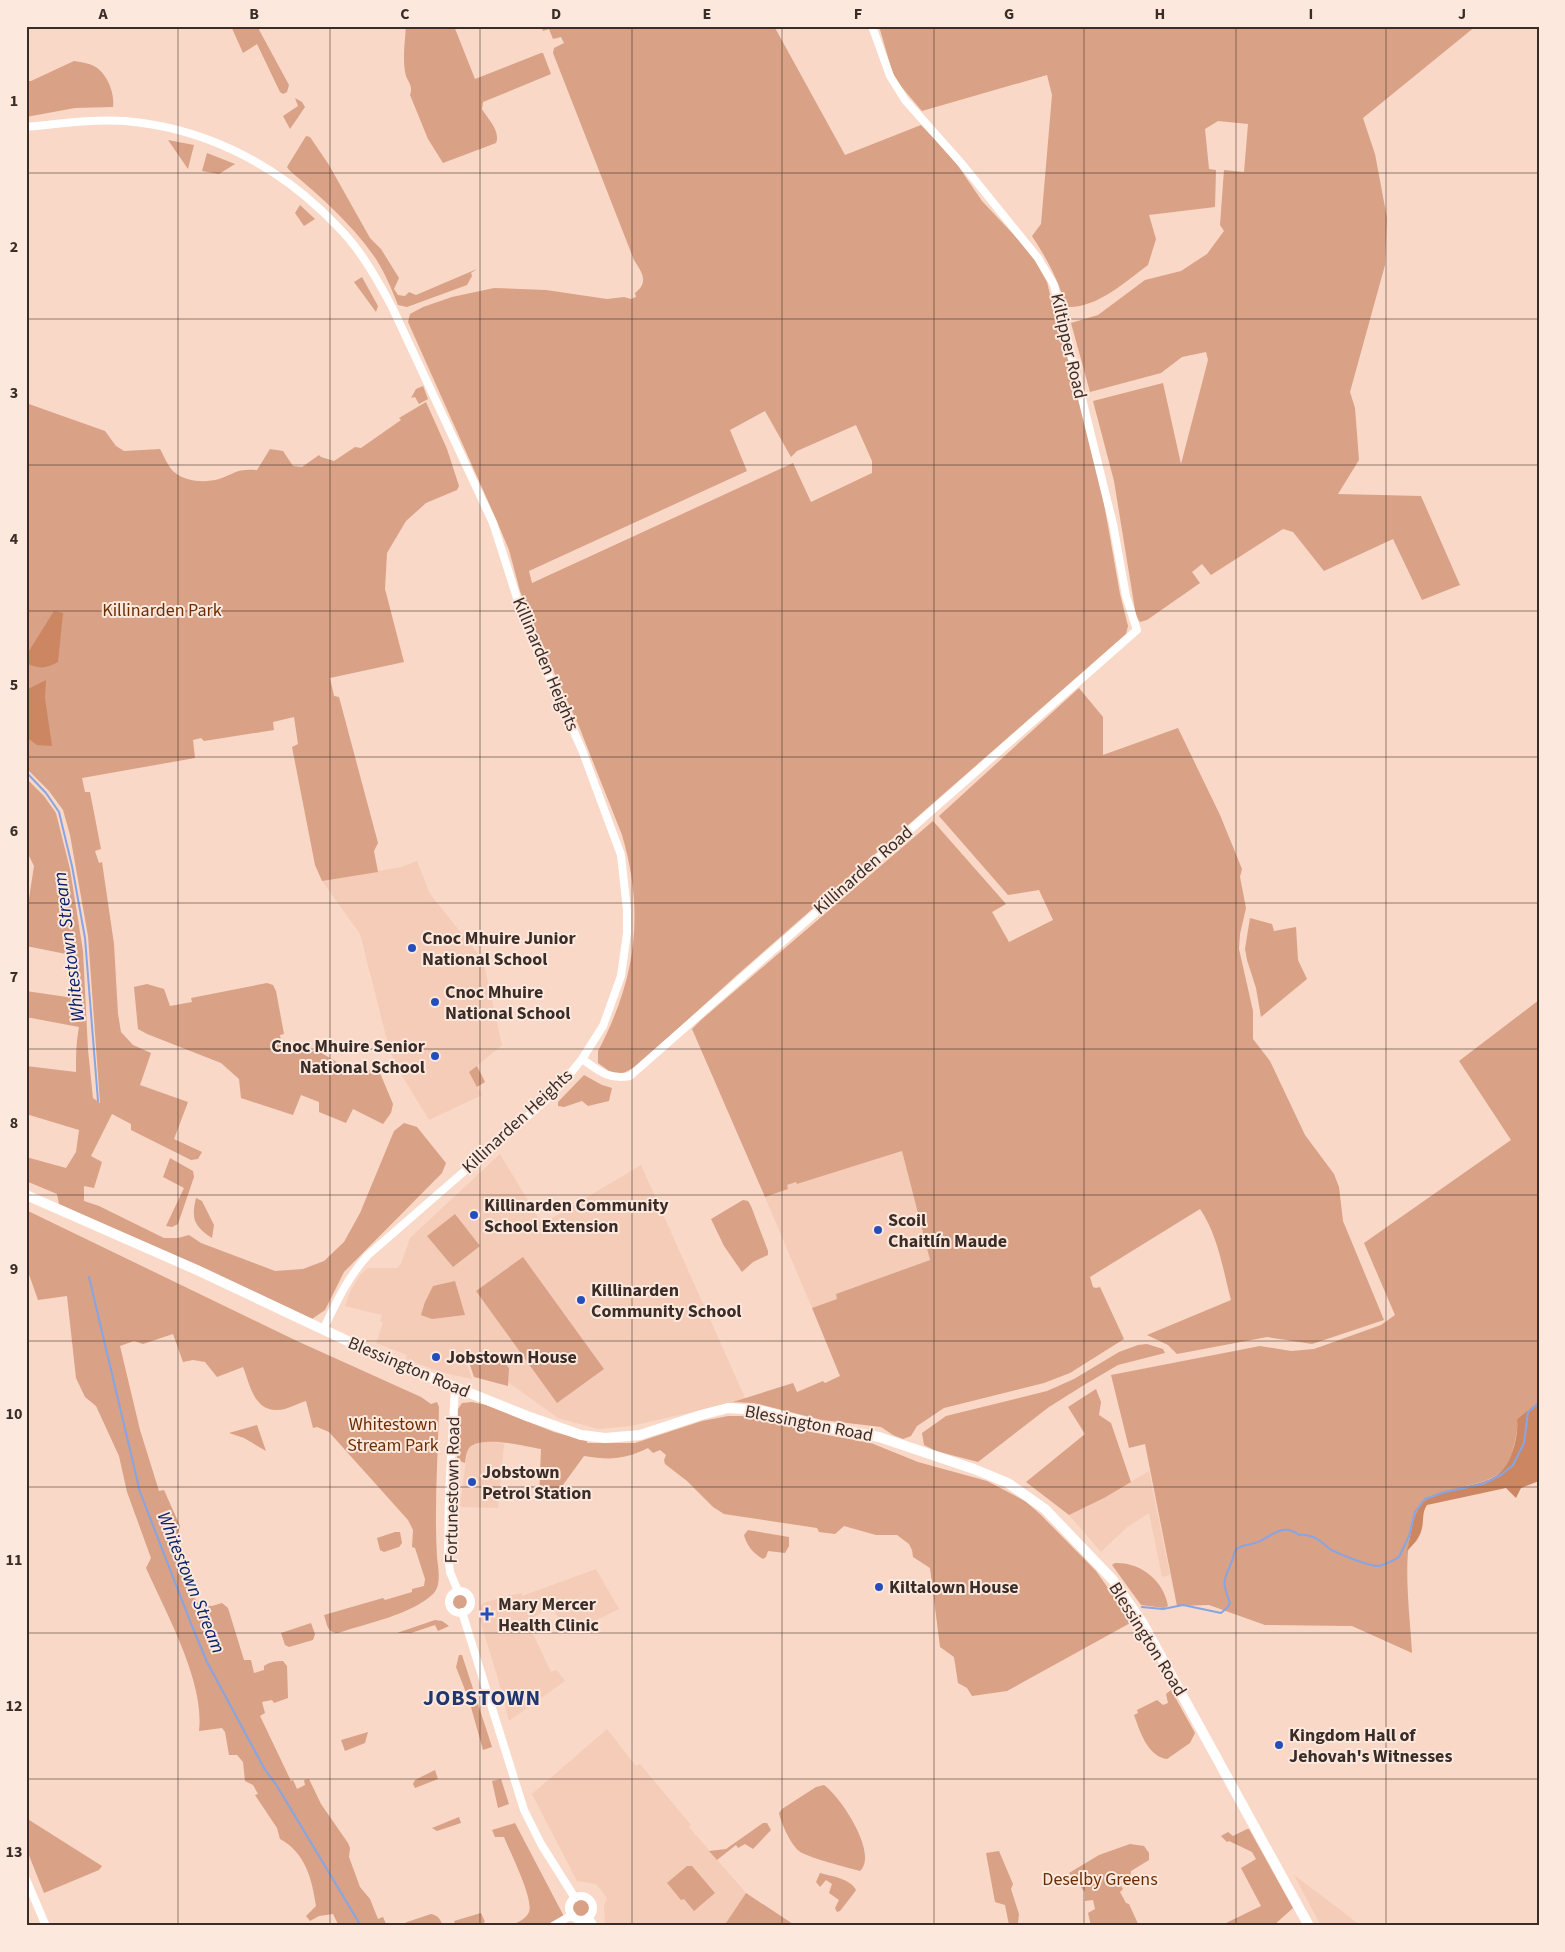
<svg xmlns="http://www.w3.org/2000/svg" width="1565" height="1952" font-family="'Source Sans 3',sans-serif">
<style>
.built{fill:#f5ccb8}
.green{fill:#d9a185;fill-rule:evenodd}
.forest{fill:#cc8762}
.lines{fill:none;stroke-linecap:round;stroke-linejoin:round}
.stream{stroke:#86a5e5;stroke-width:2}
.minor{stroke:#fff;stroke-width:8}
.major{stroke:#fff;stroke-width:10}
.grid{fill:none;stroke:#3a2d27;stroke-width:1;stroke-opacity:0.55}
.poi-dot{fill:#234ebc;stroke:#fde8de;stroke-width:2}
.labels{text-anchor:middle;stroke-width:4;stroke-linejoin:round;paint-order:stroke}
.street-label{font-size:18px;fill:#3a2d27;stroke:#fde8de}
.park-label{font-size:18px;fill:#6d2d00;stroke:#fde8de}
.poi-label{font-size:18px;font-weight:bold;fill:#3a2d27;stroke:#fde8de;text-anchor:start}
.water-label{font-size:19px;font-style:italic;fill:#07226a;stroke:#fde8de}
.district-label{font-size:22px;font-weight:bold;letter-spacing:1px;fill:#1f376e;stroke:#fde8de}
.neatline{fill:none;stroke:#3a2d27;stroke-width:2}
.grid-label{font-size:16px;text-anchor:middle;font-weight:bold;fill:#3a2d27}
</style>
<rect width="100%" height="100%" fill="#f9d8c7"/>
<path class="built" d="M417,861L430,894L483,960L502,1045L470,1072L482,1095L429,1120L404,1079L390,1052L360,934L322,881L401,867Z
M902,1151L930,1260L836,1294L838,1299L812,1308L765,1197L788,1189L787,1185L796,1182L797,1184Z
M500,1154L542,1224L641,1165L746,1400L631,1426L598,1429L558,1418L508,1382L509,1368L498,1355L463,1353L472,1379L440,1372L406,1359L407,1355L376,1343L383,1323L380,1321L382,1315L345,1306L350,1292L360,1275L368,1268H397L401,1264L410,1238Z
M483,1440L504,1444L498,1508L460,1507L467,1451L471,1446Z
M1149,1471L1170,1575L1162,1577L1149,1513L1126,1528L1101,1552L1069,1515L1104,1498Z
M596,1569L619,1609L568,1634L552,1607L527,1621L551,1672L557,1670L565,1681L509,1721L498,1679L479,1617L481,1605L486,1602L512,1595L522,1593V1596Z
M607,1729L636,1766L640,1764L691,1825L689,1827L746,1893L724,1926H605L604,1905L607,1898L596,1884L577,1881L532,1794Z
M1294,1875L1338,1908L1361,1926H1321Z"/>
<path class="green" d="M231,26H257L289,85L287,92L283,94L280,92L257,44L243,53Z
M406,26H454L475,79L541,53H543L551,74L483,102L482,109C487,118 501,131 496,143L443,163L428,139L410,95C413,87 409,83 406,76C402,61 405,42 406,26Z
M541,26H774L845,155L921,125L952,157L982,201L1031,253L1047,282L1059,332L1082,404L1103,498L1120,594L1128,626L1126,634L737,975L638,1065L622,1074H613L598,1063V1051C636,979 645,913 622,835L578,724L536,633L520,591L509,550L496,519L408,322L410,314L423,307L452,297L494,288L546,290L607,299L624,297L631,299L636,297L635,293C650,282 641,271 634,260L553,53L554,48L564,43L561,37L553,39L549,29L543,31ZM765,411L791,457L797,451L856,425L872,461V473L811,502L793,463L532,583L529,571L747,471L730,430Z
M879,26H1476L1363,118L1375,154L1387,218L1385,265L1350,392L1355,408L1359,460L1338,494L1421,496L1460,585L1422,600L1393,539L1324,571L1293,532L1283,529L1211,575L1202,564L1192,572L1200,583L1147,620L1140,622L1136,616L1114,481L1093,401L1163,383L1181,464L1208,360L1206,352L1182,357L1161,373L1090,392L1071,323L1098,315L1145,280L1181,271L1207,254L1224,231L1220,225L1224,170L1244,172L1248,124L1218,121L1205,129L1209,169L1216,170L1215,207L1149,215L1156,239L1148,265C1125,282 1096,309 1066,307C1059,281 1047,259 1032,236L1041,224L1052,95L1047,75L922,111L894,78Z
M74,61C80,62 88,63 94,66C107,73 115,93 113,107L75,108L26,117V81H31Z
M295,98L302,102L305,107L290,129L283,116L298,106Z
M306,136L310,137L329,165L370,238L381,249L399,278L394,289L398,295L405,296L409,292L416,295L477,269L471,273L472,276L467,285L407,307L398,305C392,290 385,273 376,259C353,225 321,197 290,171L287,167Z
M168,140L194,145L188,169Z
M207,153L235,164L219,174L202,171Z
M300,205L315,219L304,226L295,213Z
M362,277L378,306L376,312L354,282Z
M423,386L428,399L419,404L415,397L411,398L416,389Z
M426,402L447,449L459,486L457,490L426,503L406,521L387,553L385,589L404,662L330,678L334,696L339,697L378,843L374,851L378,872L322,881L315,865L292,747L298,744L294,717L273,722L274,730L204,741L201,738L193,740L195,758L82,778L85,792H90L101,849L95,851L99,863L102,862L114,944L118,1014L121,1032L133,1045L151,1053L140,1085L188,1102L174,1139L202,1152L198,1159L191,1160L131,1130V1124L112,1114L91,1156L102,1162L94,1188L84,1186V1201L99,1206L164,1238H178L189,1235L201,1243L275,1271L303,1269L324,1261L344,1242L360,1213L394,1131L404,1123L417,1127L446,1163L442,1173L344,1272L325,1310L312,1319L59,1204L57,1194L26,1181V1157L66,1168L76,1152L79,1130L26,1114V1066L76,1072C76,1057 76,1043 79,1027L26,1017V991L67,997L75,958L71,955L26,946V918L34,866L26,850V778L44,796L56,813L70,869L83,951L88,1050L93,1098L100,1103L88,936L70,835L63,810L49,791L26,768V403L105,431L116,446L124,451L160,449C164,456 168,467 174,472C186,482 205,483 219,479C237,473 235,469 257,470L270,449L283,451L293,466L302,467L319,455L321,457L334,461L355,447L361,448L401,420L399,418Z
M1079,688L1103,717V755L1178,728L1220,815L1242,869L1240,877L1246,908L1240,934L1239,949L1253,1011V1039L1270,1061L1305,1135L1334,1174L1339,1187L1343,1221L1384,1320L1312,1344L1267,1337L1177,1354L1168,1345L1147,1335L1231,1300C1223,1270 1218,1235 1200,1209L1090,1277L1093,1287L1096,1288L1100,1287L1124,1339L1070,1373L1044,1383L944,1408L917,1426L911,1436L903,1439L893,1435L881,1427L822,1420L754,1403L733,1402L793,1383L797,1392L823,1381L825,1383L840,1376L812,1308L837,1299L836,1294L930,1260L902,1151L797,1184L796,1182L787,1185L788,1189L765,1197L692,1029L701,1020L933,821L1006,904L992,912L1009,942L1053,920L1039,890L1008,895L939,816Z
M1250,918L1272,924L1274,931L1296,927L1298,960L1307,979L1261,1017L1256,988L1247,960L1245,949Z
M267,983L273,985L276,991L284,1034L280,1035L283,1053L318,1051L335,1061L358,1072L370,1070L371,1074L380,1073L393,1104L391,1113L383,1124L353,1109L346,1123L319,1112V1102L301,1095L293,1115L241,1098L239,1079L221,1063L147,1034L138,1029L134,987L147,984L164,989L170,1006L192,1002L191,998Z
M1539,1000V1401L1517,1419C1518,1430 1516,1438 1513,1449C1512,1454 1511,1460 1508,1464C1487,1495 1432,1479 1417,1513C1400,1550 1410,1612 1412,1653L1352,1626L1265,1625L1209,1605L1177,1606L1145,1444L1129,1448L1111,1375L1260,1346L1291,1351L1314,1349L1381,1325L1395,1315L1364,1243L1511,1140L1459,1061Z
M477,1066L485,1082L477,1087L469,1072Z
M584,1075L602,1085L612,1088L609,1101L588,1106L582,1101L564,1107L558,1106V1102Z
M170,1158L193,1171L194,1177L178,1224L172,1227L166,1226L184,1188L163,1177Z
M196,1198L202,1201L214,1225L212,1238C194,1226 191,1219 196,1198Z
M743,1200L748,1201L751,1206L768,1251V1255L753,1262L742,1272L724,1246L711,1219Z
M26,1210L297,1341L421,1397L431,1404L437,1402L439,1407C438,1456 434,1507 437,1557C438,1568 442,1585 433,1594C411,1615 367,1623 338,1633C327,1633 327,1624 324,1615L383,1598L385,1600L412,1592V1589L424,1586L425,1579L415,1548L412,1547L413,1530L408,1520L329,1432L317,1427L313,1428L306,1401C298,1403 285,1411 276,1410C253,1409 250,1384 243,1367L217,1377L205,1362L193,1360L183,1362L173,1334L143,1344L134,1341L120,1346L140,1430L159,1491L164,1490L180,1526L175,1542L193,1596L200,1605L212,1606L222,1603L228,1608L244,1660H251L254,1673L264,1670V1666C269,1662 276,1661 283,1661L287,1666L288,1698L274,1703L272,1700L262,1702L265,1713L260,1716L291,1781L293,1780L297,1789L305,1785L304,1780L309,1779L321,1804L348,1843L350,1848L349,1857L360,1887L370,1899L378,1919L383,1917L387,1926H339L333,1914L319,1916L310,1921L306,1916L316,1906C312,1880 306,1853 280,1839L277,1828L255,1795L258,1794L253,1785L245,1781L243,1762L237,1755H229L225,1732L222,1728L199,1731C205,1682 166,1613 146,1568L151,1558L127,1492L119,1456L96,1406L85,1397L76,1378L67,1296L38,1300L26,1266Z
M455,1214L480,1246L453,1267L427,1236Z
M523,1257L604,1369L557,1403L476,1291Z
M455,1281L465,1315L432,1319L421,1315L425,1302L433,1286Z
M1147,1344L1163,1349L1165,1353L1118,1365L1084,1385L1049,1407L978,1462L936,1451L924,1445L922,1433L946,1416L1047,1391L1074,1379L1119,1352L1138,1345Z
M466,1353L498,1355L509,1368L508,1386L474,1377Z
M1096,1389L1101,1402L1099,1415L1111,1423L1131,1482L1104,1498L1069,1515L1026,1482L1085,1434L1068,1407Z
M472,1402L486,1405L554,1432L587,1441V1443H635L702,1421L728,1416H748L776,1421L811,1432L871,1443L918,1462L987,1481L1025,1501L1040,1514L1096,1571L1132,1622L1007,1691L972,1696L967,1688L958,1683L954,1657L940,1647L930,1568L913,1557L912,1550L909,1544L897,1535H876L844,1526L835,1534L819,1532L817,1528L724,1514L713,1507L687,1481L665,1464L664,1460L666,1455L660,1450L653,1453L648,1448C623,1460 610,1460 584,1456L560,1489L539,1499L541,1449C524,1446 486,1436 471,1446C466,1450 466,1457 465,1463L457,1460L458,1409L462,1403Z
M257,1425L266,1451L244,1438L229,1433Z
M748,1530L789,1537V1546L785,1553L768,1551L766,1557L763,1559C753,1553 747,1546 744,1535Z
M395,1532H400L402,1543L399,1547L384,1552L380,1550L377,1538Z
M1115,1563C1141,1562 1164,1581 1168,1606L1164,1608L1141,1605L1112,1565Z
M451 1601a8 8 0 1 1 16 0a8 8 0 1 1-16 0Z
M435,1620L442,1621L449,1626L438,1631L435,1625L411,1633H397Z
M311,1623L315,1634L313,1640L289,1647L285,1645L281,1633Z
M459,1655H462L492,1747L483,1750L469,1700L456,1667Z
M1171,1690L1195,1733L1190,1743L1167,1759C1147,1756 1140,1731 1134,1715L1138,1713L1137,1710L1157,1700L1163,1705L1168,1703L1166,1694Z
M368,1732L365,1743L345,1751L341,1740Z
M435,1770L438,1779L415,1788L413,1784L415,1780Z
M501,1779L509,1804L498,1808L492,1781Z
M824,1785C840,1796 879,1854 860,1871C849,1868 806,1857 799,1851C791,1845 781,1823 779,1813L782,1809L816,1787Z
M459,1817L461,1823L437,1831L432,1828Z
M26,1818L102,1866L99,1870L44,1893L26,1848Z
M515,1823L569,1926H510C517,1923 526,1919 529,1912C534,1899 510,1852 504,1837H495L492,1830Z
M763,1823H767L771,1830L753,1849L745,1844L738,1848L736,1845L717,1860L709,1851L726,1849Z
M1247,1829H1249L1293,1908L1273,1926H1209L1226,1923L1261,1906L1241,1868L1256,1859L1252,1852L1229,1841L1227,1842L1221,1836L1228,1832L1233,1836Z
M1130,1844L1144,1846L1149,1853V1860L1131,1871L1130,1878L1120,1884L1123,1889L1120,1892L1126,1903L1129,1904L1139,1926H1091L1088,1913L1095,1909L1093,1900L1085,1901V1892L1069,1873L1099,1855Z
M999,1851L1013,1884L1011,1889L1019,1914L1018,1923L1009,1925L1005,1905L995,1902L986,1853Z
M687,1866H692L715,1893L694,1911L684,1899L681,1900L667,1883Z
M820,1873C831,1876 851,1879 856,1890L854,1893L840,1911L837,1912L835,1908L839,1900L829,1893L832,1884L826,1880L820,1887L816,1882Z
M746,1893L796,1926H724Z
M573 1908a8 8 0 1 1 16 0a8 8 0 1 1-16 0Z
M481,1913L485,1922L477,1926H456L454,1921Z
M431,1914C439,1916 440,1919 443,1926H401L407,1922Z"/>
<path class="forest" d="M54,611L63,613L58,662C46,669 38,669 26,663L29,651Z
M46,680L45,698L52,746L37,745L26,737V690Z
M1539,1401V1481L1521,1488L1516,1498L1506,1488L1427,1505C1422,1512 1424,1519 1422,1528C1420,1538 1414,1544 1407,1551C1411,1536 1412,1512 1425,1501C1452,1479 1499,1495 1512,1453C1516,1441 1518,1432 1517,1419Z"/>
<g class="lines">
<path class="stream" d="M26,772L46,793L59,812L72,866L85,938L98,1101
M89,1277L140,1492L192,1626L207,1662L264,1768L277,1786L361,1926
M1142,1607L1163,1609L1183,1605L1221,1613L1227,1608L1230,1603C1220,1577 1225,1581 1233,1558C1234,1554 1234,1550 1238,1548C1244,1544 1254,1545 1260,1541C1274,1534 1284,1523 1299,1535C1312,1533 1320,1541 1330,1549C1336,1553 1369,1566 1377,1566C1384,1566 1393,1560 1399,1557L1409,1536L1415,1512L1425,1499L1445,1492L1483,1484L1501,1475L1513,1465L1524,1443L1528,1412L1539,1403"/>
<path class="minor" d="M26,127C59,124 91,119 125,121C199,127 268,160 322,211C332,221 344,232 353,244C369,264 381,286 393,309L493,523L524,620L582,750L621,855L627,910V933L621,976L603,1026L582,1059L565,1080L544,1102L368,1255C347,1278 336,1303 323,1330
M582,1059C599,1071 608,1080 630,1076L1137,630L1126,596L1113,524L1054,285L1038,258L962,164L905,100L890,76L872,26
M455,1388L449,1494L448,1556L450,1572L458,1591
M449 1602a11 11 0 1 1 22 0a11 11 0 1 1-22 0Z
M462,1612L524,1810L541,1844L575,1898
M26,1879L46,1926
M569 1908a12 12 0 1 1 24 0a12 12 0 1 1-24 0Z
M588,1917L594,1926
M553,1926L572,1915"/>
<path class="major" d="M26,1195L197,1270L390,1361L527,1416L581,1435L605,1438L640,1435L701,1415L728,1408L759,1410L825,1427L879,1437L974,1469L1008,1483L1045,1509L1113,1580L1142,1622L1309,1926"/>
</g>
<path class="grid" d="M178,26V1926M330,26V1926M480,26V1926M632,26V1926M782,26V1926M934,26V1926M1084,26V1926M1236,26V1926M1386,26V1926M26,173H1539M26,319H1539M26,465H1539M26,611H1539M26,757H1539M26,903H1539M26,1049H1539M26,1195H1539M26,1341H1539M26,1487H1539M26,1633H1539M26,1779H1539"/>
<g class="poi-dot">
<circle cx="412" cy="948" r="5"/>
<circle cx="435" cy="1002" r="5"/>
<circle cx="435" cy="1056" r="5"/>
<circle cx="474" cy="1215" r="5"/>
<circle cx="878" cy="1230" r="5"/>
<circle cx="581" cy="1300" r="5"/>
<circle cx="436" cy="1357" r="5"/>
<circle cx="472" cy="1482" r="5"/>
<circle cx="879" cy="1587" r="5"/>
<path d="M484.5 1606.5h5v5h5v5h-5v5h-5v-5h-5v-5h5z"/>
<circle cx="1279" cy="1745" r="5"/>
</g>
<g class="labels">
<g class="street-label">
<text transform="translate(1069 346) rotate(77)" y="6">Kiltipper Road</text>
<text transform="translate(546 664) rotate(67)" y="6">Killinarden Heights</text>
<text transform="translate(863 870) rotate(-41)" y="6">Killinarden Road</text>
<text transform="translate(517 1121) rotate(-43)" y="6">Killinarden Heights</text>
<text transform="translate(409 1367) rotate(23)" y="6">Blessington Road</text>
<text transform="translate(809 1423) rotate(11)" y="6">Blessington Road</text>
<text transform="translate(452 1490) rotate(-89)" y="6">Fortunestown Road</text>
<text transform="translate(1148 1639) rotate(58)" y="6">Blessington Road</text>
</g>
<g class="park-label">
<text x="162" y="616">Killinarden Park</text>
<text x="393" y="1430">Whitestown<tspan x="393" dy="21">Stream Park</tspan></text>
<text x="1100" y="1885">Deselby Greens</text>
</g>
<g class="poi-label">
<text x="422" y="944">Cnoc Mhuire Junior<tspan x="422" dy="21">National School</tspan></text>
<text x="445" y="998">Cnoc Mhuire<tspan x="445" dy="21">National School</tspan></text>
<text x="425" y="1052" text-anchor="end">Cnoc Mhuire Senior<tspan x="425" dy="21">National School</tspan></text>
<text x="484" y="1211">Killinarden Community<tspan x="484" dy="21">School Extension</tspan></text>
<text x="888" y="1226">Scoil<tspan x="888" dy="21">Chaitlín Maude</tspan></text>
<text x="591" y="1296">Killinarden<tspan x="591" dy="21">Community School</tspan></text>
<text x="446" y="1363">Jobstown House</text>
<text x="482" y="1478">Jobstown<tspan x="482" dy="21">Petrol Station</tspan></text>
<text x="889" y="1593">Kiltalown House</text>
<text x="498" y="1610">Mary Mercer<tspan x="498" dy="21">Health Clinic</tspan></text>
<text x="1289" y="1741">Kingdom Hall of<tspan x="1289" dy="21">Jehovah's Witnesses</tspan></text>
</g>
<g class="water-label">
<text transform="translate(68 947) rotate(-97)" y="7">Whitestown Stream</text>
<text transform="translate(192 1582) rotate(68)" y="7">Whitestown Stream</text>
</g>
<g class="district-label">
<text x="482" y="1705">JOBSTOWN</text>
</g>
</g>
<rect width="1565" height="1952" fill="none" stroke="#fde8de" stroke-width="55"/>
<rect x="28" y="28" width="1510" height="1896" class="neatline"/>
<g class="grid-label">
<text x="103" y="19">A</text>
<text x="254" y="19">B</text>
<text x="405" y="19">C</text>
<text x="556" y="19">D</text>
<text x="707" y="19">E</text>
<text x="858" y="19">F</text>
<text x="1009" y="19">G</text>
<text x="1160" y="19">H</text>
<text x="1311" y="19">I</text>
<text x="1462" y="19">J</text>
<text x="14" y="106">1</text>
<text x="14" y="252">2</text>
<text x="14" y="398">3</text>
<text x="14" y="544">4</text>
<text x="14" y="690">5</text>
<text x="14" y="836">6</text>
<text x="14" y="982">7</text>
<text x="14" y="1128">8</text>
<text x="14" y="1274">9</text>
<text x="14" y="1419">10</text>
<text x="14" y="1565">11</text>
<text x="14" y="1711">12</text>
<text x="14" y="1857">13</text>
</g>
</svg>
